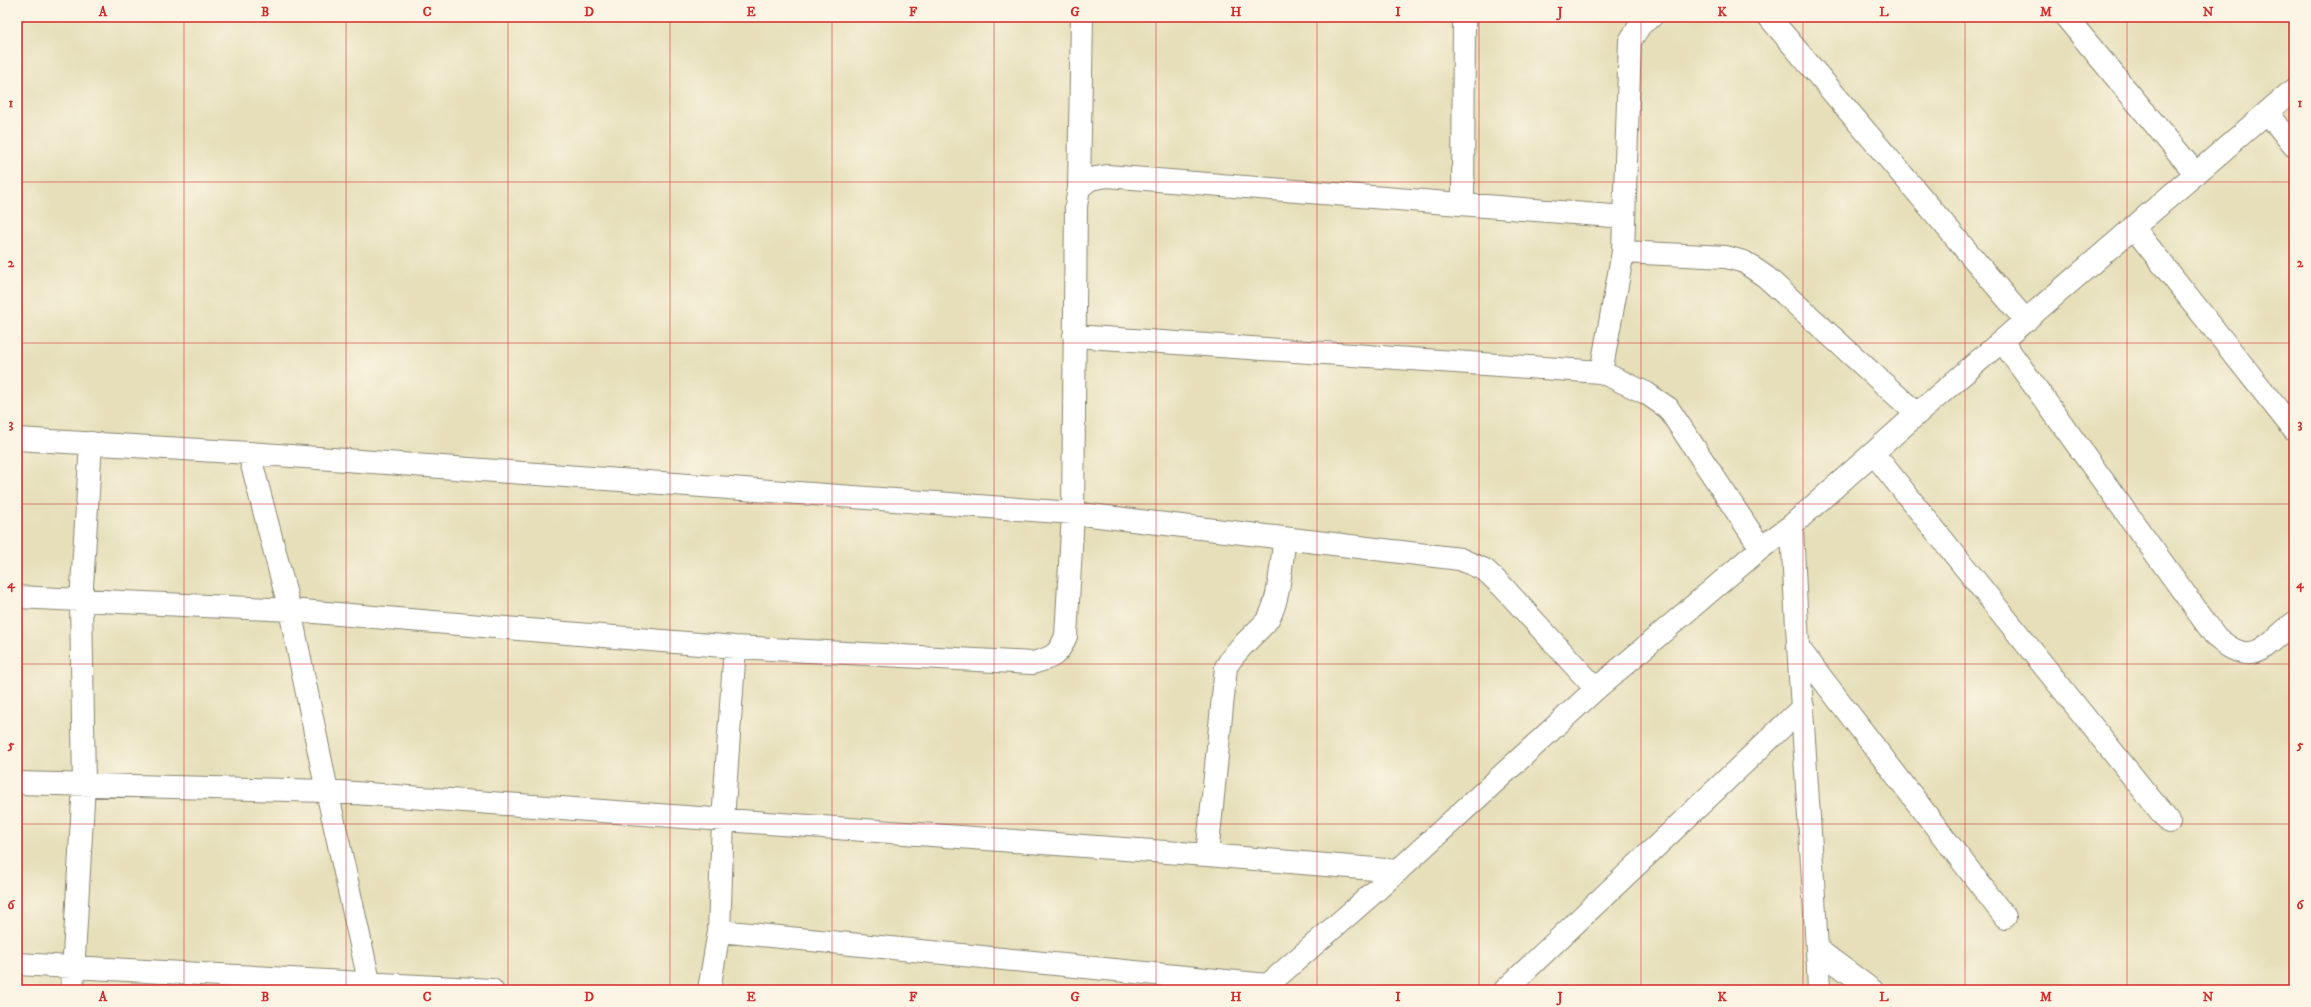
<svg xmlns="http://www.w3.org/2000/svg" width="2311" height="1007" font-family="'IM FELL DW Pica',serif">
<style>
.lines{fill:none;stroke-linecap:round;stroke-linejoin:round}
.minor-casing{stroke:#888572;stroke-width:24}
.minor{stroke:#fff;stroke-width:22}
.grid{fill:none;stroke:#d62828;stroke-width:1;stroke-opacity:0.55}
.neatline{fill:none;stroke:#d62828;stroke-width:1.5}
.grid-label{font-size:13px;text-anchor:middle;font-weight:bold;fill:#d62828}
</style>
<rect width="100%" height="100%" fill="#fcf5e5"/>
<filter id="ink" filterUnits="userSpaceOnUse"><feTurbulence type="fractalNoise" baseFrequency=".025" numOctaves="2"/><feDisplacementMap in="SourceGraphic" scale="8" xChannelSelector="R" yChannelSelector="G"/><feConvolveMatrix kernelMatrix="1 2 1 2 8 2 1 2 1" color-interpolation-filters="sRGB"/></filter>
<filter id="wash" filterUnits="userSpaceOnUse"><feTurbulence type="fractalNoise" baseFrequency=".012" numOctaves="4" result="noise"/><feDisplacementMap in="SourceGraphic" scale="16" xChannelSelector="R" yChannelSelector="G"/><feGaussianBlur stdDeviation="0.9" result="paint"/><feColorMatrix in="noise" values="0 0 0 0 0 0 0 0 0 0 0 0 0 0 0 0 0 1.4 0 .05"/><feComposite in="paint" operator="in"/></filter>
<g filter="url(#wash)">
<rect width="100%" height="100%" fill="#e6dfba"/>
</g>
<g filter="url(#ink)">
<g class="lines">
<defs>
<path id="minor" d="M1769,17L2026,321
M2066,17L2196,174
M2267,112L2294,146
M1079,188L1082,17
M1463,204L1464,17
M2133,227L2294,430
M1623,252L1726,257L1744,262L1766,277L1917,414
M1074,336L1601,372L1646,393L1668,408L1761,548
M2002,341L2216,637C2253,669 2262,648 2294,623
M1601,372L1623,252L1630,41L1641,24L1651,17
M17,439L249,453L1073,513L1460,559L1485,570L1503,587L1596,689
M249,453L290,610L327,791L371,990
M1874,454L2169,822
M1792,525C1798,680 1812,835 1819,990
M17,597L290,610L735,647L1032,663C1052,658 1058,656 1066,636L1073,513L1076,206L1079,188L1090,179L1107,176L1624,217
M1797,646L2005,917
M17,783L327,791L1207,855L1398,871
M1207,855L1226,667C1236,649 1251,638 1265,623C1280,607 1281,560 1285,538
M719,931L1267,985
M1817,949L1872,990
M17,964L492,990
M72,990L84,784L81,602L91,443
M709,990L719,931L723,821L735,647
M1262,990L1379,888L1596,689L1761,548L1792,525L1917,414L2294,89
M1505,990L1803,707"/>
</defs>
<use href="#minor" class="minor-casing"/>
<use href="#minor" class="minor"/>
</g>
</g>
<path class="grid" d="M184,17V990M346,17V990M508,17V990M670,17V990M832,17V990M994,17V990M1156,17V990M1317,17V990M1479,17V990M1641,17V990M1803,17V990M1965,17V990M2127,17V990M17,182H2294M17,343H2294M17,504H2294M17,664H2294M17,824H2294"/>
<rect width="2311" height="1007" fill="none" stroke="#fcf5e5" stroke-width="44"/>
<rect x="22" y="22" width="2267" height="963" class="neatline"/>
<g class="grid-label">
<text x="103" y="16">A</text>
<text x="265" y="16">B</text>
<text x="427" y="16">C</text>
<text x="589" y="16">D</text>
<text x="751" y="16">E</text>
<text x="913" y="16">F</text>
<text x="1075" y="16">G</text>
<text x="1236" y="16">H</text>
<text x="1398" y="16">I</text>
<text x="1560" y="16">J</text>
<text x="1722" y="16">K</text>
<text x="1884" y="16">L</text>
<text x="2046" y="16">M</text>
<text x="2208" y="16">N</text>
<text x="11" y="107">1</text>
<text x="2300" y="107">1</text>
<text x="11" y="267">2</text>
<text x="2300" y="267">2</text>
<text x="11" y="428">3</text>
<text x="2300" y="428">3</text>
<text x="11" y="588">4</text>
<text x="2300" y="588">4</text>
<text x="11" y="749">5</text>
<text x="2300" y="749">5</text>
<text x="11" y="909">6</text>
<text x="2300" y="909">6</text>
<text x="103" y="1001">A</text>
<text x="265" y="1001">B</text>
<text x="427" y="1001">C</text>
<text x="589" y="1001">D</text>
<text x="751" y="1001">E</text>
<text x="913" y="1001">F</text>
<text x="1075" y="1001">G</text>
<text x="1236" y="1001">H</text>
<text x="1398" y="1001">I</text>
<text x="1560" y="1001">J</text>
<text x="1722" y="1001">K</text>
<text x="1884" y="1001">L</text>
<text x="2046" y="1001">M</text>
<text x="2208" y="1001">N</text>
</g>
</svg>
